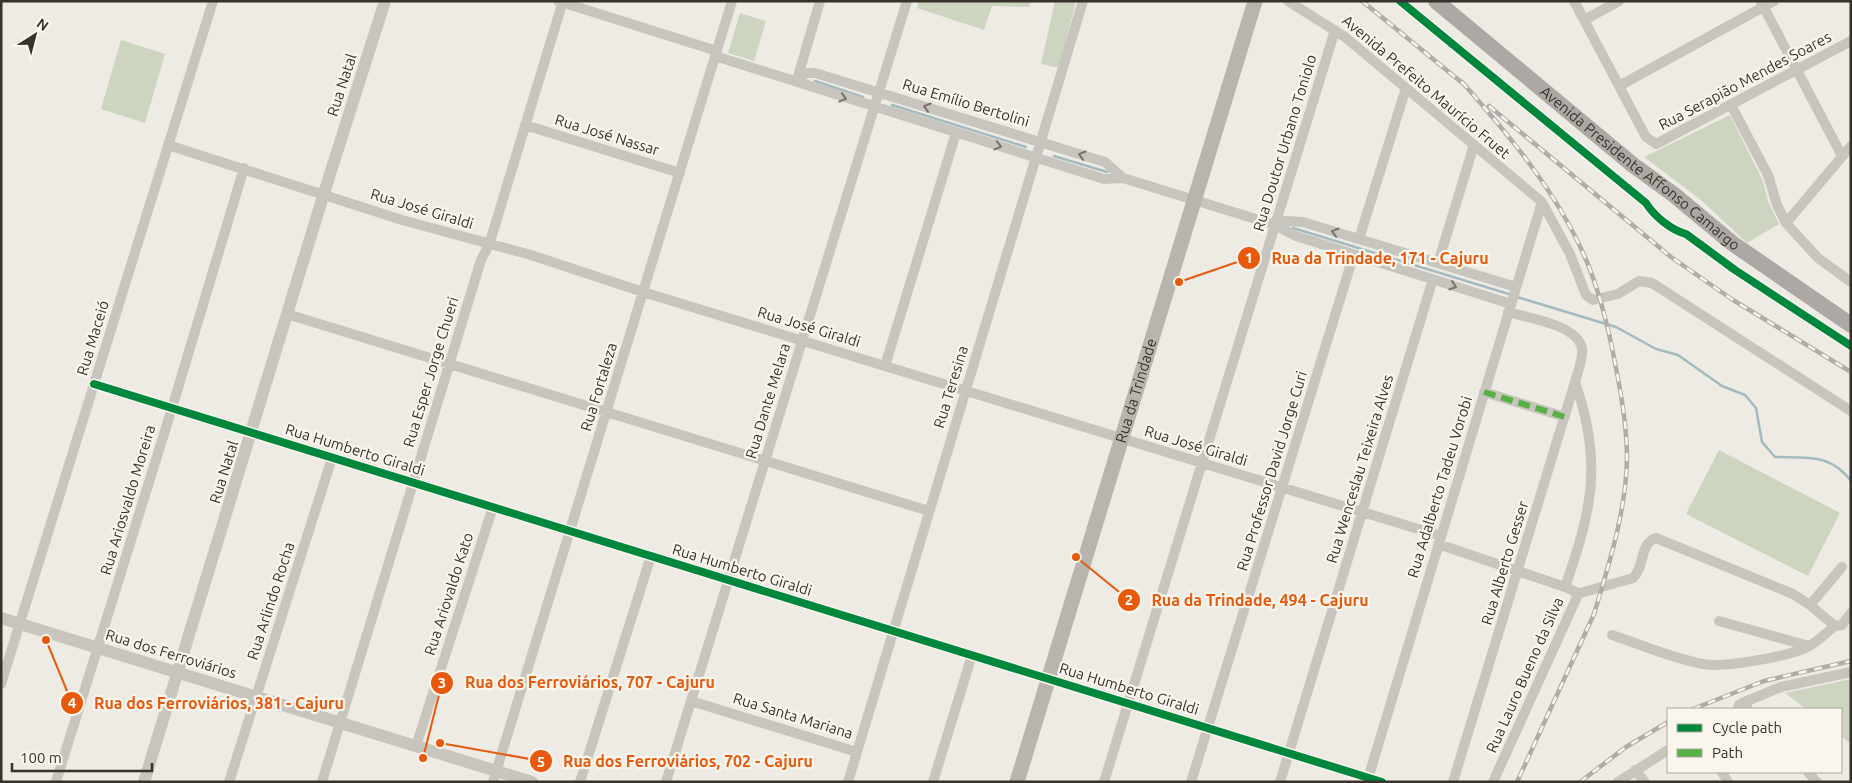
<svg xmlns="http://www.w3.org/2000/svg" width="1852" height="783" font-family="Ubuntu,sans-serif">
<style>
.green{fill:#cdd4c0}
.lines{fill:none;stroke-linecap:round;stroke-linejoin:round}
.stream{stroke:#a2bbbf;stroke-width:2.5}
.minor{stroke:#c8c4be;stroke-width:10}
.tertiary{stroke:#c8c4be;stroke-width:12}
.secondary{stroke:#b8b4ae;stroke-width:15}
.primary{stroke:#ada8a3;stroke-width:16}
.rail-casing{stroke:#b0aca8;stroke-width:4.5}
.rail{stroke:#faf6ed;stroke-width:2.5;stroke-dasharray:8;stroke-linecap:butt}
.quiet{stroke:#56b246;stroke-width:6;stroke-dasharray:12 6;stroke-linecap:butt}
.cycleway-casing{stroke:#faf6ed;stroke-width:11}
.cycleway{stroke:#00873e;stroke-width:8}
.oneway{stroke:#79736d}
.labels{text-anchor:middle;stroke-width:4.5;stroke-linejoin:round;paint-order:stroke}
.street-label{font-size:15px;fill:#39312b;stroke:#faf6ed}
.leader{fill:none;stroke:#e8590c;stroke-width:2}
.callout-dot{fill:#e8590c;stroke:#faf6ed;stroke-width:2}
.mark-label{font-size:15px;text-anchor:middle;font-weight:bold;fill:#fff}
.callout-label{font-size:16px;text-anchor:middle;font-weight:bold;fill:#e8590c;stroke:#faf6ed;stroke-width:4.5;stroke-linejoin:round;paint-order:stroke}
</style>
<rect width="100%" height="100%" fill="#eeebe5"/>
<path class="green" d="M919,1H1031L1029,7L992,6L984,30L917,8Z
M1055,1H1076L1059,68L1041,64Z
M740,13L766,21L754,61L728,53Z
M121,40L165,54L145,123L101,109Z
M1730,115L1763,181L1768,201L1779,224L1747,243L1701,200L1644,157Z
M1719,450L1840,513L1808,576L1686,514Z
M1851,679V744L1841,736V709H1806L1785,693Z"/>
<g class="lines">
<path class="stream" d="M815,81L863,97
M892,105L1026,147
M1054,156L1107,172
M1293,228L1512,295
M1517,297L1616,327L1656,349L1678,355L1722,386L1745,395L1756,408L1762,442L1775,457C1807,458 1830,453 1851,481"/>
<path class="minor" d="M558,1L717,51
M1288,1L1345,37L1542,202L1570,254L1586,295L1593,300L1618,294L1639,281L1652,283L1851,411
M1574,1L1646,137L1656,144L1851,41
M1761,2L1842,156
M1584,20L1619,1
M715,56L1104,179L1123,178L1275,225L1296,236L1511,304
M797,80L807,73H815L1105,162L1123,178
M797,80L820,1
M1619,86L1774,1
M1731,105L1768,175L1777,205L1786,223L1818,258L1851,282
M525,125L680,173
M168,145L402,220L531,255L643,292L1441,536
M1786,223L1851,146
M1275,225L1286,221L1303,222L1516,287
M1359,239L1406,88
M1438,263L1474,145
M287,314L929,511
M885,366L956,133
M94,384L1382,782
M1484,392L1565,417
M1438,544L1565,587
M1577,594L1633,578C1645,567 1639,544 1656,538L1793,594L1810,605L1835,626L1842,625L1851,613
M1810,605L1842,567
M1719,621L1809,646
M1612,635C1642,645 1672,658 1703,664C1723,668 1794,656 1811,645C1819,640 1827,632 1835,626
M1,684L213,1
M691,701L857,752
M1742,703L1781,687L1851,672
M1738,709L1739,705L1742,703L1747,705V709
M416,746L493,507
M1635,770L1645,782
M1722,772L1728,782
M1808,772L1817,782
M56,782L172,408L244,168
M229,782L332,458
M322,782L481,260L489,245L563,1
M493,782L732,1
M580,782L651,556
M666,782L907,1
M848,782L1083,1
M933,782L972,655
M1104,782L1335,30
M1191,782L1354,254
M1280,782L1433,279
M1367,782L1542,202
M1453,782L1575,382C1577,373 1584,358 1582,348C1576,324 1528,318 1508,312
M1493,782L1577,597L1576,592L1565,587C1592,510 1603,462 1575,382
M1618,782L1668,750"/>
<path class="tertiary" d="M1,618L532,782
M144,782L324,193L385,1"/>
<path class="secondary" id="s1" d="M1017,782L1255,1"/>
<path class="primary" id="s2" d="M1436,1L1633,165L1673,194L1732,243L1851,325"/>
<defs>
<path id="rail" d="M1362,1L1466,86
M1462,82C1509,135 1555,190 1584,255C1600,291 1609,330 1616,368C1622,398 1627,428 1627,458C1626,512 1609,564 1594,614L1517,782
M1489,106L1671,257L1733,300L1851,372
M1693,709L1764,681L1851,661
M1580,782L1626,747L1668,722"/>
</defs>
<use href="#rail" class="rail-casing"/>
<use href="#rail" class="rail"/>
<path class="quiet" d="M1484,392L1565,417"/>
<defs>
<path id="cycleway" d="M1400,1L1646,203C1654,216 1671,230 1686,234L1735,270L1851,346
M94,384L1382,782"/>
</defs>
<use href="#cycleway" class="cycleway-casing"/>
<use href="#cycleway" class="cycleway"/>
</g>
<defs><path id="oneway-chevron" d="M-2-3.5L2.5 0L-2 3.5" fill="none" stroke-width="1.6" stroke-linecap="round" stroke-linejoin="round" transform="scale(1.25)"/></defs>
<g class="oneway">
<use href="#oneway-chevron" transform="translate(843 98) rotate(17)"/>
<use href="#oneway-chevron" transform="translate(927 107) rotate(-163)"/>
<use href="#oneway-chevron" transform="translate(998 146) rotate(17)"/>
<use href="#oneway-chevron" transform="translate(1082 155) rotate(-163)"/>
<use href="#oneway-chevron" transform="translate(1335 232) rotate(-163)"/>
<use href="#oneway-chevron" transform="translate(1453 286) rotate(18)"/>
</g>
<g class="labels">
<g class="street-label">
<text transform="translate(1745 81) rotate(-28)" y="5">Rua Serapião Mendes Soares</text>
<text transform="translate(342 85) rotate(-72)" y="5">Rua Natal</text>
<text transform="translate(1426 87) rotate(40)" y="5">Avenida Prefeito Maurício Fruet</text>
<text transform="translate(966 103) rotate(17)" y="5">Rua Emílio Bertolini</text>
<text transform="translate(607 135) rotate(17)" y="5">Rua José Nassar</text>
<text transform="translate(1285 143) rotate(-73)" y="5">Rua Doutor Urbano Toniolo</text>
<text dy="5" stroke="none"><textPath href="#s2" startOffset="264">Avenida Presidente Affonso Camargo</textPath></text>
<text transform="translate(422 209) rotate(17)" y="5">Rua José Giraldi</text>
<text transform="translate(809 327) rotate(17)" y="5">Rua José Giraldi</text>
<text transform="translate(93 338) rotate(-73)" y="5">Rua Maceió</text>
<text transform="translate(431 372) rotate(-73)" y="5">Rua Esper Jorge Chueri</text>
<text transform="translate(599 387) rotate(-73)" y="5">Rua Fortaleza</text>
<text transform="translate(951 387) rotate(-73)" y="5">Rua Teresina</text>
<text dy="5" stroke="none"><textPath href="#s1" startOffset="409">Rua da Trindade</textPath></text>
<text transform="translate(768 401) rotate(-73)" y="5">Rua Dante Melara</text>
<text transform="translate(1196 446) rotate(17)" y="5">Rua José Giraldi</text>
<text transform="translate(355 450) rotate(17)" y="5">Rua Humberto Giraldi</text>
<text transform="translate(1360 469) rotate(-73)" y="5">Rua Wenceslau Teixeira Alves</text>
<text transform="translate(1272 471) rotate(-73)" y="5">Rua Professor David Jorge Curi</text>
<text transform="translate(224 472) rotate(-73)" y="5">Rua Natal</text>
<text transform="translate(1440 487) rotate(-73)" y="5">Rua Adalberto Tadeu Vorobi</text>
<text transform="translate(128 500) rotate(-73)" y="5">Rua Ariosvaldo Moreira</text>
<text transform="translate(1505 563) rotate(-73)" y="5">Rua Alberto Gesser</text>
<text transform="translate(742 570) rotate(17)" y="5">Rua Humberto Giraldi</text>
<text transform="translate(449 594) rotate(-72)" y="5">Rua Ariovaldo Kato</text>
<text transform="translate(271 601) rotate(-72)" y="5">Rua Arlindo Rocha</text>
<text transform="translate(171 654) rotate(17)" y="5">Rua dos Ferroviários</text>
<text transform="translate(1525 675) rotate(-66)" y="5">Rua Lauro Bueno da Silva</text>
<text transform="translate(1129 689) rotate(17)" y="5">Rua Humberto Giraldi</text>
<text transform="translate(793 716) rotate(17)" y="5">Rua Santa Mariana</text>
</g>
</g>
<path class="leader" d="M1179 282L1249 258M1076 557L1129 600M423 758L442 683M46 640L72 703M440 743L541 761"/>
<g class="callout-dot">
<circle cx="1179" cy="282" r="5"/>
<circle cx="1076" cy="557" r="5"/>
<circle cx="423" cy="758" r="5"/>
<circle cx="46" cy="640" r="5"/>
<circle cx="440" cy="743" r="5"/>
<circle cx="1249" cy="258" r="12"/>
<circle cx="1129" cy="600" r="12"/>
<circle cx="442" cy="683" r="12"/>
<circle cx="72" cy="703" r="12"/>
<circle cx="541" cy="761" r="12"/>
</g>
<g class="mark-label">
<text x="1249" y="263">1</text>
<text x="1129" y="605">2</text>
<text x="442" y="688">3</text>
<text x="72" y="708">4</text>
<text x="541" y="767">5</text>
</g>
<g class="callout-label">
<text x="1380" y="264">Rua da Trindade, 171 - Cajuru</text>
<text x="1260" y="606">Rua da Trindade, 494 - Cajuru</text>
<text x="590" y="688">Rua dos Ferroviários, 707 - Cajuru</text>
<text x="219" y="709">Rua dos Ferroviários, 381 - Cajuru</text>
<text x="688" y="767">Rua dos Ferroviários, 702 - Cajuru</text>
</g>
<rect width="1852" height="783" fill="none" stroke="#39312b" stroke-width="5"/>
<rect x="1667" y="708" width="175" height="65" fill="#faf6ed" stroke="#ada79f"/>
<rect x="1677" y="724" width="25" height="8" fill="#00873e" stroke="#ada79f"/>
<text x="1712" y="733" font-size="15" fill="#39312b">Cycle path</text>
<rect x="1677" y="749" width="25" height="8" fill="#56b246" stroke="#ada79f"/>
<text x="1712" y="758" font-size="15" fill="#39312b">Path</text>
<g transform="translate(35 35) rotate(36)" stroke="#faf6ed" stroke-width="4" paint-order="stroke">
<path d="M0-4L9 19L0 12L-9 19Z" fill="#39312b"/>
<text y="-8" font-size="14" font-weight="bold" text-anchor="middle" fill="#39312b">N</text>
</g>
<path d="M12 763v8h140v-8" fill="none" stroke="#39312b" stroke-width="2.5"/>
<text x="20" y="763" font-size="15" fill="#39312b" stroke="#faf6ed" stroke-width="4" paint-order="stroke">100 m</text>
</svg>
